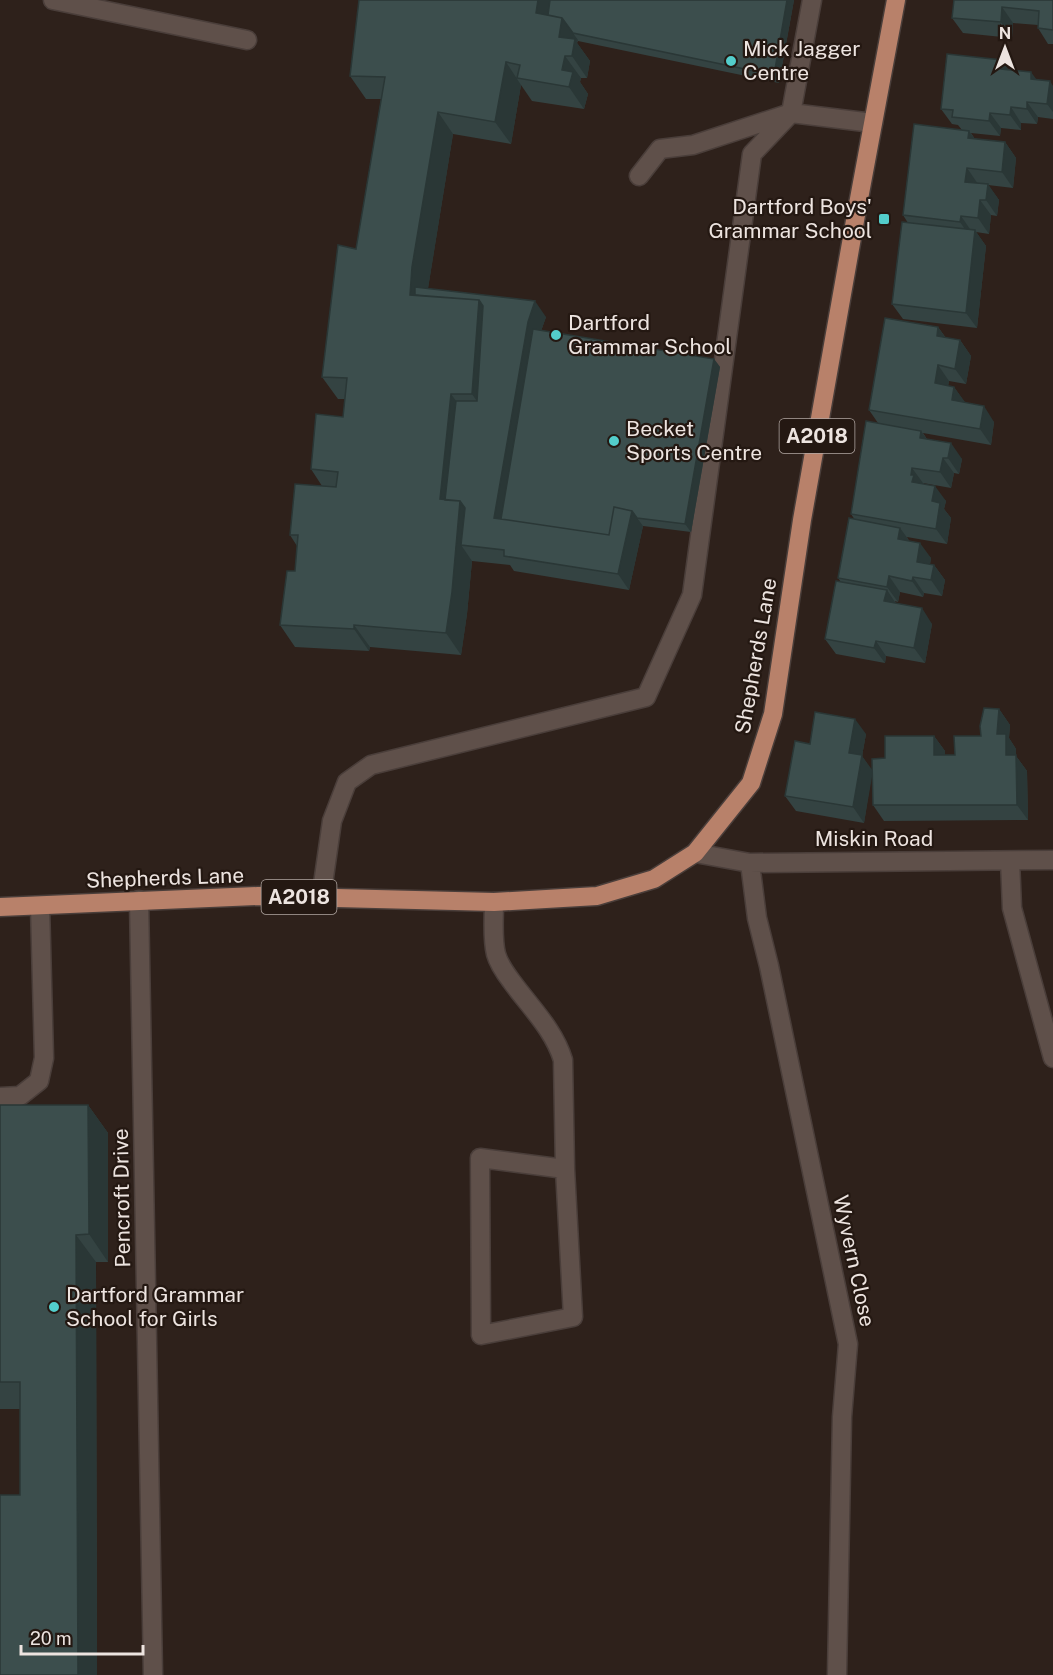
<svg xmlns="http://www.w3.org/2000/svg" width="1053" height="1675" font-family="'Public Sans',sans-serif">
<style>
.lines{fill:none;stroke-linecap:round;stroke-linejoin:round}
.minor-casing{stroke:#4a3e3a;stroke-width:21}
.major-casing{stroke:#4a3e3a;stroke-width:21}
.minor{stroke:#5f504a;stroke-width:18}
.major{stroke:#b8816a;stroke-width:18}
.wall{fill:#344342}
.shaded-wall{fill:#2a3736}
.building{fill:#3c4e4d;stroke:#2a3736;stroke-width:1.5}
.poi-dot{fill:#53cdcb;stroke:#241812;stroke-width:2}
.labels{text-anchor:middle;stroke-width:4.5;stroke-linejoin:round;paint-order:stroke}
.shield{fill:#241812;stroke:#b1a7a2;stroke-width:1.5}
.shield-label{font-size:20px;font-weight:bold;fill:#ede4e0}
.poi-label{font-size:21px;fill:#ede4e0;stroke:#241812;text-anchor:start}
.street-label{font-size:21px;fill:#ede4e0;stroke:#241812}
</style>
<rect width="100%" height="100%" fill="#2e211b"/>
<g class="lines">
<defs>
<path id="minor" d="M53,0L247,40
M639,176L660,149L693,145L791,113L812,0
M695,853L750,863L1053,860
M1010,861L1012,908L1053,1058
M750,863L757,918L769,966L848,1344L842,1417L837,1675
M321,898L332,821L347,782L371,765L646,697L692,595L752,154L791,113L873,123
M139,900L153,1675
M494,902C494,919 492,938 496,954C499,965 506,974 512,982C531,1008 554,1030 563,1060L565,1169L573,1317L481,1335L480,1158L565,1169
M0,1097L20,1096L39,1081L44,1058L40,906"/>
<path id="major" d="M0,907L258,896L494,902L597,896L654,879L695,853L751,783L773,714L802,520L856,215L896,0"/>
</defs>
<use href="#minor" class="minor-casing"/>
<use href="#major" class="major-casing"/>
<use href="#minor" class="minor"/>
<use href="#major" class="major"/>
</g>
<path class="wall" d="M359,0H794L779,83L578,41L577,43L590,61L587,78H581L580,82L588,94L584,109L532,101L521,85L511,144L453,134L428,288L546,317L541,331L714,359L720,367L691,532L643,526L629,590L514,571L510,565L472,561L467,614L461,655L370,647L369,651L295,647L280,625L295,571L297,546L290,535L322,486L311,469L343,417L345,399H338L322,377L356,249L381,99H366L350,76Z
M954,0H1053V44H1048L1038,28V25L1013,23L1012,38L963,33L952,18Z
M1009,70L1053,86V119L1038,117L1037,124L1021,123V130L1001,128L1000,136L971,133L975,139L1005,142L1016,158L1013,188L988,185L999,200L997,216L991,215L989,234L976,232L986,246L977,328L903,319L892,304L908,223L903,215L962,130L958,125L952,124L941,109Z
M938,327L946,338L960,340L971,356L966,384L949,381L948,386L954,387L965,403L994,422L991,445L923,433L927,439L962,459L959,474L954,473L951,488L923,483L946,501L944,509L951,518L947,544L907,537L909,541L931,558L930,564L934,565L945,580L942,596L924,593L923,597L900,592L898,602L895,601L896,604L932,624L925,663L886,656L885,663L836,654L825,639L841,582L838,578L855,520L851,514L878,423L869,410Z
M999,709L1010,725L1009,738L1016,749V756L1027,771L1028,820L884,821L873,805L872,772L864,823L796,811L785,796L810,744L866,734L862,756L872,771L885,758L934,736L945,751V755H955L981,736Z
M0,1105H88L108,1133V1262H96L97,1675H0L20,1495V1409H0Z"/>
<path class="shaded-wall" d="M538,0H557L552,28L536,13Z
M787,0H794L779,83L774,75Z
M1002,7L1013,23L1012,38L1001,22Z
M562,18L578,40L577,43L590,61L587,78L559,37Z
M565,56L581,78L580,82L588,94L584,109L569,87L562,70Z
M1002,60L1013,76L1001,69Z
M506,62L521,85L511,144L495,122Z
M1031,72L1042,87L1031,79Z
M1050,81L1053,86V112L1047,104Z
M1027,102L1038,117L1037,124L1027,109Z
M1011,107L1021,123V130L1010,115Z
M438,112L453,134L428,289L427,303L410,295L412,267Z
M990,113L1001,128L1000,136L989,121Z
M969,131L980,146L968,138Z
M1005,142L1016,158L1013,188L1002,172Z
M967,168L978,184L965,182Z
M988,184L999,200L997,216L986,200Z
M980,200L991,215L989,234L978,218Z
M961,216L972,232L971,238L960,222Z
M975,230L986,246L977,328L966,313Z
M479,300L494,322L487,416L472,394Z
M535,301L546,317L539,337L500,526L494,518L528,322Z
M938,327L949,343L937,336Z
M960,340L971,356L966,384L955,369Z
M714,359L720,367L691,532L685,524Z
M938,365L949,381L946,399L935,383Z
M954,387L965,402L962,416L952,400Z
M451,394L467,416L457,507L440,499Z
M984,406L994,422L991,445L980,429Z
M921,431L932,446L920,438Z
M951,443L962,459L959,474L948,458Z
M943,458L954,473L951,488L940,472Z
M912,468L923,483V487L912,482L911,475Z
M935,486L946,501L944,509L951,518L947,544L936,529L932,501Z
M460,501L476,523L461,545L472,561L467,614L461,655L446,633Z
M632,511L643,526L629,590L618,574Z
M900,528L911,543L898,539Z
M920,543L931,558L928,577L917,562Z
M934,565L945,580L942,596L931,580Z
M889,576L900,592L898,602L887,587Z
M913,577L924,593L923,597L912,581Z
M887,590L897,605L884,601Z
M922,608L932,624L925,663L914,648Z
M354,625L370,647L369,651L354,629Z
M876,641L886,656L885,663L874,648Z
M999,709L1010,725L1009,738L1016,749V756L1027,771L1028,820L1017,805L1006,755L997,734Z
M855,719L866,734L862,756L873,771L864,823L853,807L849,753Z
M934,736L945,751V771L934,755Z
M88,1105L108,1133V1262L89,1234Z
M76,1235L96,1262L97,1675H78Z"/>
<path class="building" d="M359,0H538L536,13L562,18L559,37L575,39L572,56H565L562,70L573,72L569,87L517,78L520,65L506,62L495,122L438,112L412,267L410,295L479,300L472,394H451L440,499L460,501L452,592L446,633L354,625V629L280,625L287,571H295L298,535H290L295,484L336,487L338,472L311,469L316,414L343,417L347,378L322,377L338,245L356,249L385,77L350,76Z
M550,0H787L774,75L573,33L562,18L548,15Z
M954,0H1053V30L1038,28L1039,11L1002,7L1001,22L952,18Z
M947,54L1002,60L1001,69L1031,72V79L1050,81L1047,104L1027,102V109L1011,107L1010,115L990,113L989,121L952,117L953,110L941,109Z
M914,124L969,131L968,138L1005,142L1002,172L967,168L965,182L988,184L986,200H980L978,218L961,216L960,222L903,215Z
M902,222L975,230L966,313L892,304Z
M415,287L535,301L528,322L494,518L609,535L614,507L632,511L618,574L504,556V550L461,545L465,508L460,501L445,500L456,401H477L483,306L479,300L415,295Z
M885,318L938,327L937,336L960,340L955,369L938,365L935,383L954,387L952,400L984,406L980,429L869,410Z
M533,329L714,359L685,524L637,518L632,511L614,507L609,535L501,519Z
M866,421L921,431L920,438L951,443L948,458H943L940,472L912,468L911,475H914L912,482L935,486L932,501L940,503L936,529L851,514Z
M849,518L900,528L898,539L920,543L917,562L934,565L931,580L913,577L912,581L889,576L887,587L838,578Z
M836,581L887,590L884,601L922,608L914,648L876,641L874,648L825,639Z
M984,708L999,709L997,734H1006V755H1016L1017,805H873L872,759L885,758V736H934V755H955L954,736H981L980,726Z
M815,712L855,719L849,753L862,755L853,807L785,796L795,741L810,744Z
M0,1105H88L89,1234L76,1235L78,1675H0V1495H20V1382H0Z"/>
<g class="poi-dot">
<circle cx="731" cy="61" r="6"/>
<rect x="878" y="213" width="12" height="12" rx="3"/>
<circle cx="556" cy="335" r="6"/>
<circle cx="614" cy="441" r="6"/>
<circle cx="54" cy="1307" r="6"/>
</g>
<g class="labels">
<g class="shield">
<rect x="779.5" y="419" width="75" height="34" rx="4.5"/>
<rect x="261.5" y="880" width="75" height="34" rx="4.5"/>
</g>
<g class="shield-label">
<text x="817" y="443">A2018</text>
<text x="299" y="904">A2018</text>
</g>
<g class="poi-label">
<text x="743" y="56">Mick Jagger<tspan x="743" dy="24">Centre</tspan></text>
<text x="872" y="214" text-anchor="end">Dartford Boys'<tspan x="872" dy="24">Grammar School</tspan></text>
<text x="568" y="330">Dartford<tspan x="568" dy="24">Grammar School</tspan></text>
<text x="626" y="436">Becket<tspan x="626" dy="24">Sports Centre</tspan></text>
<text x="66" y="1302">Dartford Grammar<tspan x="66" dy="24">School for Girls</tspan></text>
</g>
<g class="street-label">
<text transform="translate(756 656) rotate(-80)" y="7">Shepherds Lane</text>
<text x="874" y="846">Miskin Road</text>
<text transform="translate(165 878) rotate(-2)" y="7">Shepherds Lane</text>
<text transform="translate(122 1198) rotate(-91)" y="7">Pencroft Drive</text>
<text transform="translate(854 1261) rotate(78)" y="7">Wyvern Close</text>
</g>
</g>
<g transform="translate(1005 48)" stroke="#241812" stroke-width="4.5" paint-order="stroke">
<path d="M0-4.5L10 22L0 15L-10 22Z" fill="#ede4e0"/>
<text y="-9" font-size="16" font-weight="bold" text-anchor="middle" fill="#ede4e0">N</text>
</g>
<path d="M21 1645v9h122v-9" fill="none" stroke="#ede4e0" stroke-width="3"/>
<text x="30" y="1645" font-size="18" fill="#ede4e0" stroke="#241812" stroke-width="4.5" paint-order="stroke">20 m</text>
</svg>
